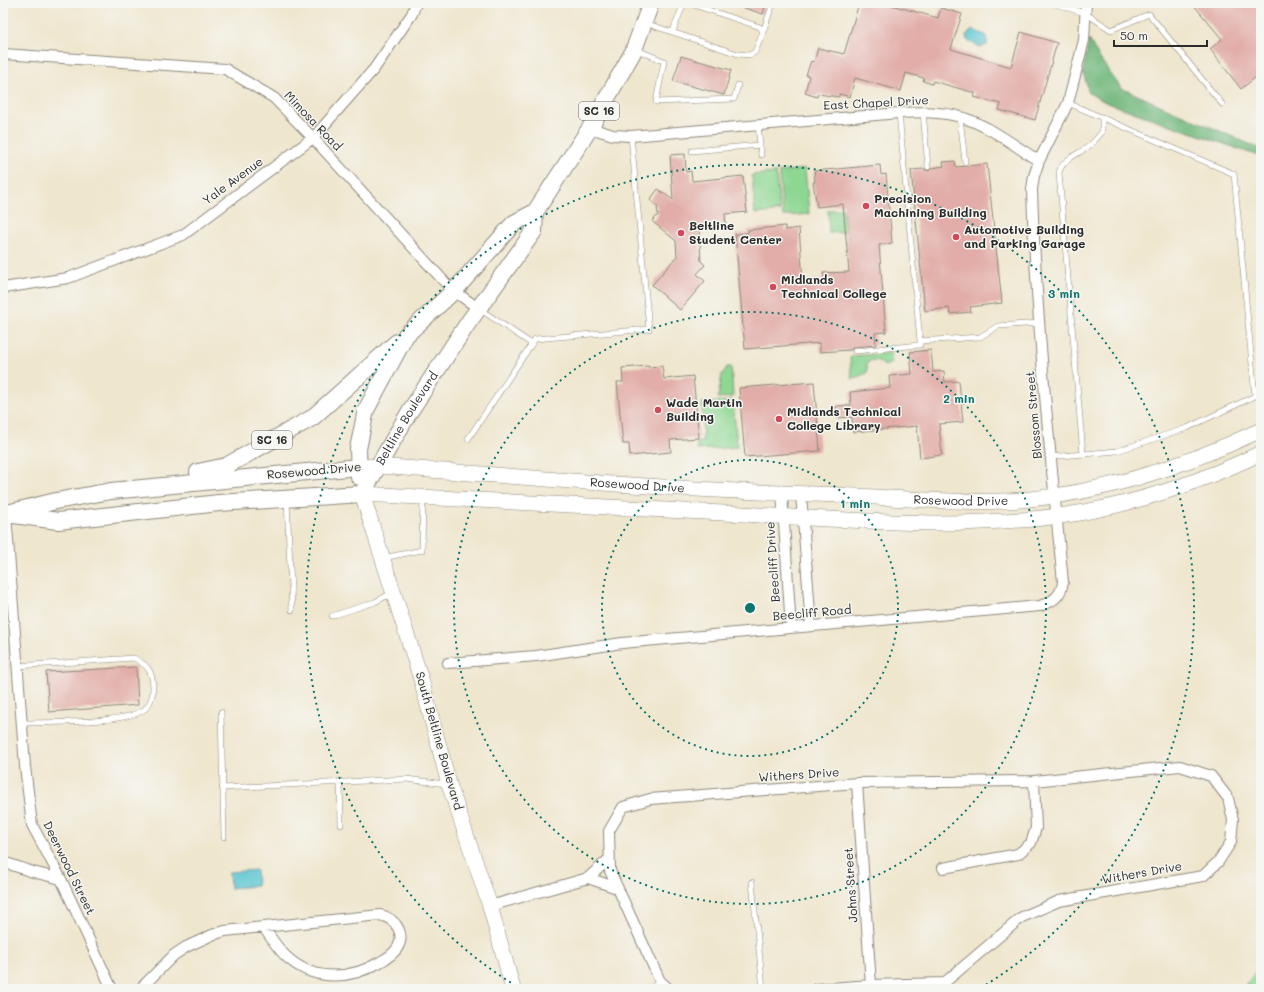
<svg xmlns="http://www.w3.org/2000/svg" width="1264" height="992" font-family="Mali,sans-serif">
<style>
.green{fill:#8ed793;stroke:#5c815f}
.forest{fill:#72b87d;stroke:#4e7254}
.water{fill:#58c4d0;stroke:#42787e}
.building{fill:#e2ada8}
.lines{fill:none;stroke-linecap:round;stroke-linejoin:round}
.lane-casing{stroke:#8d887c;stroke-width:6}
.street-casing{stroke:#8d887c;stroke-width:12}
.secondary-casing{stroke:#8d887c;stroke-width:16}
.primary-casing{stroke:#8d887c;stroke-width:18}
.lane{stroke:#fff;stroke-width:5}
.street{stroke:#fff;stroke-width:10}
.secondary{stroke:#fff;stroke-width:15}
.primary{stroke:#fff;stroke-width:16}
.ring{fill:none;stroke:#0f766e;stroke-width:2;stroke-dasharray:2 4}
.poi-dot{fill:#d1495b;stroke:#f6f6f2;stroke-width:1.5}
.labels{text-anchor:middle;stroke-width:3;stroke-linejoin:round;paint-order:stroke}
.shield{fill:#f6f6f2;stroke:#686867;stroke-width:1}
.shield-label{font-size:11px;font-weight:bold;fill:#2b2b2b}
.street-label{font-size:12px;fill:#2b2b2b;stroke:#f6f6f2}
.poi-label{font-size:12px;font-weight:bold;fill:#2b2b2b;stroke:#f6f6f2;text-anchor:start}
.centre{fill:#0f766e;stroke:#f6f6f2;stroke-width:2}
.ring-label{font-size:12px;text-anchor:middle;font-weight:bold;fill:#0f766e;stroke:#f6f6f2;stroke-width:3;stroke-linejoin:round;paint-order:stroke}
</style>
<rect width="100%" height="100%" fill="#f6f6f2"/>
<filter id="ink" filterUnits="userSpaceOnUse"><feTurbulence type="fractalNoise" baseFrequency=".025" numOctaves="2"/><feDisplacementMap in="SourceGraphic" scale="8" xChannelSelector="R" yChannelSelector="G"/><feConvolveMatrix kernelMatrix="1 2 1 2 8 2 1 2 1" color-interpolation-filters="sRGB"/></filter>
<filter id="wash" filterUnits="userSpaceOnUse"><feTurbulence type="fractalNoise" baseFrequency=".012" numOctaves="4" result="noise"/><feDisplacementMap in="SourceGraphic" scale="16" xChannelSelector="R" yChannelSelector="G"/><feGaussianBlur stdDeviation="0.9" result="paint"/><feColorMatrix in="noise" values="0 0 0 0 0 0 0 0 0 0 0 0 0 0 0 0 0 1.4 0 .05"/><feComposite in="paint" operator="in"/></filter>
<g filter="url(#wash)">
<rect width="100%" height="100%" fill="#efe6ce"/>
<path class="green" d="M805,169L809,214L783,216L779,172Z
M776,173L780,211L755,214L752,175Z
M843,209L845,232L829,233L828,210Z
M891,353L892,363L884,366L879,361L872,360L867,363V373L852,379L850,358L853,356Z
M727,367H731L733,397L718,398L722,375Z
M733,401L737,447L697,450V443L703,441L702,403Z
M1261,965V989H1243Z"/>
<path class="forest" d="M1089,39L1098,56L1121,88L1261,149V157L1105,102L1089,93L1083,72Z"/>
<path class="water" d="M973,30L987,36V45L980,47L967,40L966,35Z
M256,870L257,886L230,888L229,872Z"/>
<g id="blocks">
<path class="building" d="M735,3H766L763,14L735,5Z
M859,3H884L938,18L941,8L962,14L951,49L1011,67L1021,32L1057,43L1035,120L999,110L1001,104L974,97L975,93L933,81L932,84L923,81L924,78L906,73L901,91L855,78L850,97L839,94V97L818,94L817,97L805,93L809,76L806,75L811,61L814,62L818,48L844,54Z
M1192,3H1261V73L1241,89L1210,49L1222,39Z
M681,56L731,70L724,95L673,81Z
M685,154L686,172L691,171L692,181L743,176L747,212L725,214L726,226L699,229L701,261L705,265L697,274L705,281L680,310L652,285L677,256L676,241L652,221L658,215L657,206L650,200L658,189L673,200L670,155Z
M955,161L956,167L987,164L1002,303L970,307L971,312L950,314L949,308L925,311L911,170L924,169L929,171L932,168L944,166L943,162Z
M880,165L881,175L886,174L892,243L879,245L886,332L875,333L876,345L853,347L851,350L820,352V343L745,349L735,234L748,233V230L785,226V230L799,228L803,281L824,280L823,273L849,272L843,204L817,207L813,182H815L814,171Z
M931,350L933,372L944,371L945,382L959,381L963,422L939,424L942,455L920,458L917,426L853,432L852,417L837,418L836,406L851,405L850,392L890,388L889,376L912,374L910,352Z
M648,366V367L662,366L664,379L693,376L699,438L670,440L671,452L630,456L629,444H623L617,382H623L622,368Z
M814,382L820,451L745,457L739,388Z
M136,667L138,705L49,712L46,672Z"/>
</g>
</g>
<g filter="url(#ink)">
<use href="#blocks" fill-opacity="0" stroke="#8d887c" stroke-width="1"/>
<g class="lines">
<defs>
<path id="lane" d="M1052,3L1085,13L1111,30L1149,14L1222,104
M645,23L738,54L750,55L755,52L763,32L760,27L688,3
M673,31L684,3
M763,32L773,3
M637,50L664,61L656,102L734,99L738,85
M923,112L928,167
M899,113L920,341L980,337L998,326L1040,323
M960,117L965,162
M758,125L761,155
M692,151L760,145
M481,310L532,344
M855,351L920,345V341
M468,439L535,339L649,329L631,136
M1083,454L1059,173C1061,160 1079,154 1089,146C1094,142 1098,137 1102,132V117
M1050,457L1117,451L1187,428L1255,396L1234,174L1068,103
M287,501L292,610
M383,558L422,550L423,498
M332,616L375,602L392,593
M18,666L134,658C148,666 152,670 153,686C153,695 152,701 146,708C131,724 46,722 23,723
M221,712L224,837
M340,781L341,825
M222,788L406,779L446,784
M752,882L763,989
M650,989L660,981"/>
<path id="street" d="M3,54L225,69L274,98L313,138L451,289L478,308
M1039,161L1068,103L1084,40L1086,3
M3,288L68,278L183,235L313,138L374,69L412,14L416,3
M782,493L791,628
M801,494L811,626
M6,514L25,766L32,825L61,879L112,989
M448,663L536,656L622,643L1040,606C1054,601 1061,596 1063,582C1050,451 1036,320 1032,189L1034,176L1039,161C1015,146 991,127 964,118C943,111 920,112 899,113L631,136L613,135L590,128
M857,783L871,985
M3,862L33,872L61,879
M943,868L1018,854L1031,843L1036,828L1034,781
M588,878L617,888
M490,906L588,878L609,859
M140,989L174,955L186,947L212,935L225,931L380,915C396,918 408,936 395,951C391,956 385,959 380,962C352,979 316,982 289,959C279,951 272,939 264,928
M669,989L660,981L610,871L609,831L623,807L650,799L857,783L1034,781L1180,766L1211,776L1228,798L1233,820L1231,842L1218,862L1203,876L1059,901L1022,917L944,983L871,985L817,989"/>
<g id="secondary">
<path id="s1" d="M358,467L378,466C523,477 668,490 814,494C882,496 952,505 1021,500C1105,493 1185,466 1261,430"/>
<path d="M513,989L490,906L449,784L421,679L362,494C482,500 602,506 723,513C837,519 966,532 1079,513C1142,502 1203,481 1261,453"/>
</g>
<g id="primary">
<path d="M198,472L226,466L312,418L397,342"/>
<path d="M359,477L358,449L366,410L406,335L455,290L514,223L535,212"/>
<path id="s2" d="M362,494L410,411L468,323L534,231L535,212L590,128L633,52L651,3"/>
<path d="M3,514L56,501L111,491L358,467"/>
<path d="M14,515L58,521L219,503L362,494"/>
</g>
</defs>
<use href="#lane" class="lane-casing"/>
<use href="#street" class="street-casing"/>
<use href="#secondary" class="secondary-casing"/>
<use href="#primary" class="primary-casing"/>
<use href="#lane" class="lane"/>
<use href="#street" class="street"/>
<use href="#secondary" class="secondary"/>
<use href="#primary" class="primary"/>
</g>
</g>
<g class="ring">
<circle cx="750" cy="608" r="148"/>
<circle cx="750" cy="608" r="296"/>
<path d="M521 989A444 444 0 1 1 979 989"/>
</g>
<g class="poi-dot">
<circle cx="866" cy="206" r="4"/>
<circle cx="681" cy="233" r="4"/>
<circle cx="956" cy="237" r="4"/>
<circle cx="773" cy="287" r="4"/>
<circle cx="658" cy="410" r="4"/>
<circle cx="779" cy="419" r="4"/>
</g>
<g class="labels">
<g class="shield">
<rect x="579" y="102" width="40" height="18" rx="3"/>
<rect x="252" y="431" width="40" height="18" rx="3"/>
</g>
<g class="shield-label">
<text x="599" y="115">SC 16</text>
<text x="272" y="444">SC 16</text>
</g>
<g class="street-label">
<text transform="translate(876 103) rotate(-3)" y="4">East Chapel Drive</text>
<text transform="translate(313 121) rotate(46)" y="4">Mimosa Road</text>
<text transform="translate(233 181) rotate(-36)" y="4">Yale Avenue</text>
<text transform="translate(1034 415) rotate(-95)" y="4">Blossom Street</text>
<text dy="4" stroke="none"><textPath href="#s2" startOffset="88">Beltline Boulevard</textPath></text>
<text transform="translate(314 471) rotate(-5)" y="4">Rosewood Drive</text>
<text dy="4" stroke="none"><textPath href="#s1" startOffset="280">Rosewood Drive</textPath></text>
<text dy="4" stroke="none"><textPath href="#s1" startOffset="604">Rosewood Drive</textPath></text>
<text transform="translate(773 562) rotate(-94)" y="4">Beecliff Drive</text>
<text transform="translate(812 613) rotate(-5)" y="4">Beecliff Road</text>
<text transform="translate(439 741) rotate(74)" y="4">South Beltline Boulevard</text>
<text transform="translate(799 775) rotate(-4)" y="4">Withers Drive</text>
<text transform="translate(69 868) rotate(64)" y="4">Deerwood Street</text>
<text transform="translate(1142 873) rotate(-10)" y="4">Withers Drive</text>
<text transform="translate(851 885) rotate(-94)" y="4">Johns Street</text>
</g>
<g class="poi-label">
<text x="874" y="203">Precision<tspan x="874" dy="14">Machining Building</tspan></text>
<text x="689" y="230">Beltline<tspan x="689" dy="14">Student Center</tspan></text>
<text x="964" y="234">Automotive Building<tspan x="964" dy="14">and Parking Garage</tspan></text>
<text x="781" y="284">Midlands<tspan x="781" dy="14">Technical College</tspan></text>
<text x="666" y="407">Wade Martin<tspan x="666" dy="14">Building</tspan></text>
<text x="787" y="416">Midlands Technical<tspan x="787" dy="14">College Library</tspan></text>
</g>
</g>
<circle cx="750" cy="608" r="6" class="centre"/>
<g class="ring-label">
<text x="1064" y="298">3 min</text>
<text x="959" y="403">2 min</text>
<text x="855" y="508">1 min</text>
</g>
<rect width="1264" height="992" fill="none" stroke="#f6f6f2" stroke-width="16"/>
<path d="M1114 40v6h93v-6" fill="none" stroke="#2b2b2b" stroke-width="2"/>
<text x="1120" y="40" font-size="12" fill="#2b2b2b" stroke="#f6f6f2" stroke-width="3" paint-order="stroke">50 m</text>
</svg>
